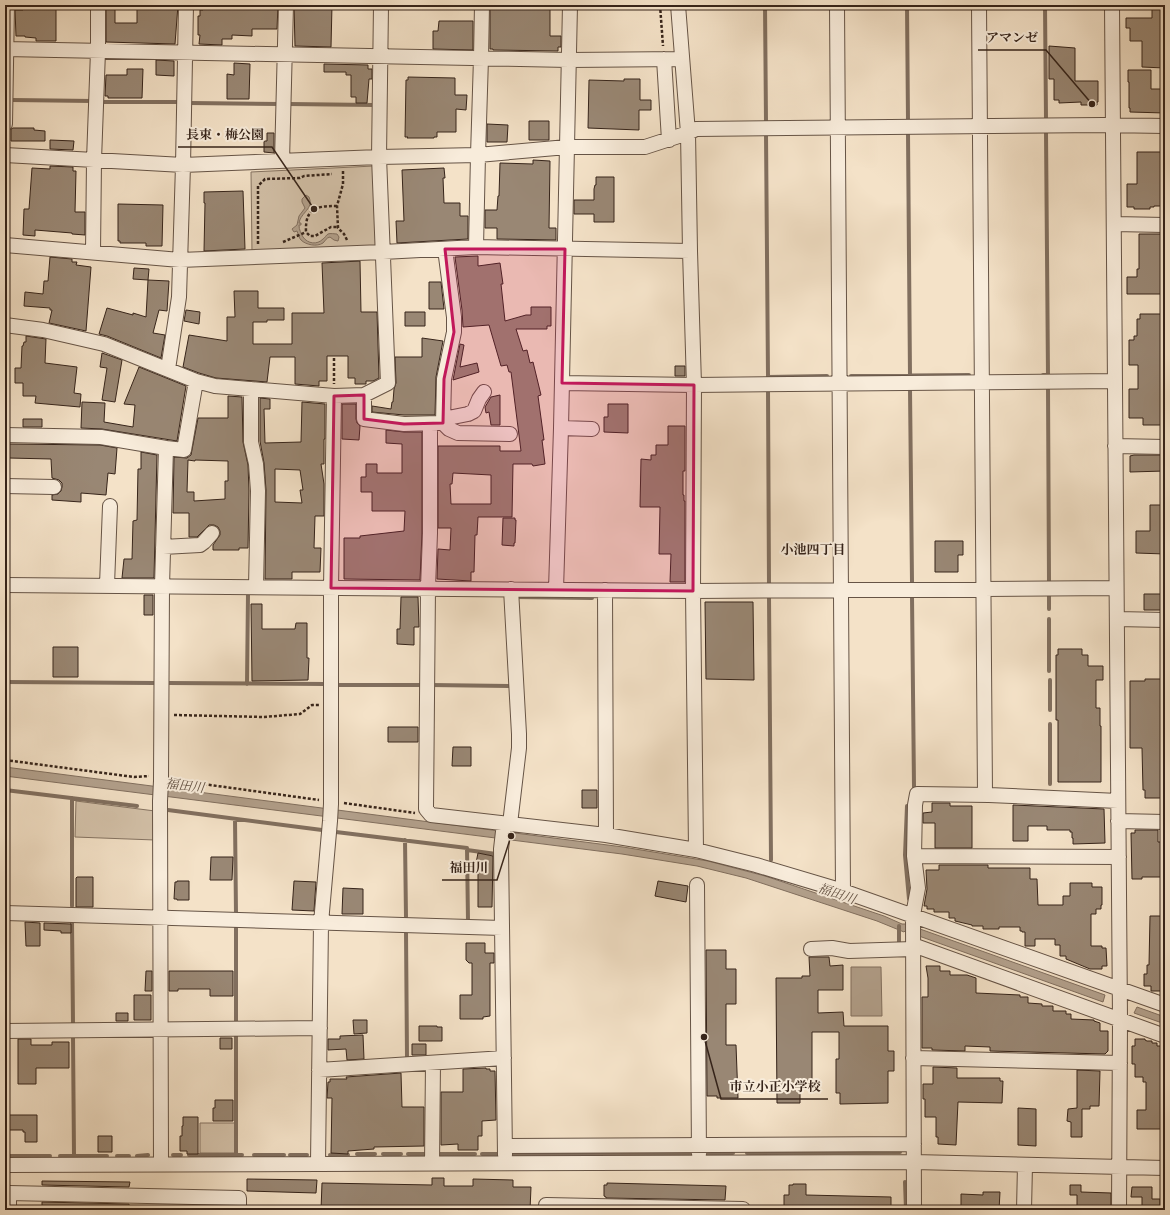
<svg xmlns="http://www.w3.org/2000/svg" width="1170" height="1215" font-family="Alegreya,'Noto Serif JP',serif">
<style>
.green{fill:#d4c2aa;stroke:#857362}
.water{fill:#b3a18d;stroke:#816f5f}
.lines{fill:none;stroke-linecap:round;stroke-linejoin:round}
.stream{stroke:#816f5f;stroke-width:4}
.building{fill:#998774;stroke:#36241a;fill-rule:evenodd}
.minor-casing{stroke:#665446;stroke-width:16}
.path{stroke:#36241a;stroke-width:2.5;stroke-dasharray:3 2;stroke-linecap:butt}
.minor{stroke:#f8ecdb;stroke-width:14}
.marked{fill:#c2185b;fill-opacity:0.2;stroke:#c2185b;stroke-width:3;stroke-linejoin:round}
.labels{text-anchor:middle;stroke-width:4;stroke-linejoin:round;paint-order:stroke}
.neighbourhood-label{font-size:13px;font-weight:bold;fill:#36241a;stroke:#f8ecdb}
.water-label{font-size:13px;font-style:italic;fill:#625042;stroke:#f8ecdb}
.leader{fill:none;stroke:#36241a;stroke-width:1.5}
.callout-dot{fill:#36241a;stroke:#f8ecdb;stroke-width:1.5}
.callout-label{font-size:13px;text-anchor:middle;font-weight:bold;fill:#36241a;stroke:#f8ecdb;stroke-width:4;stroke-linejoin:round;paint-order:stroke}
</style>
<rect width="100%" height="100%" fill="#f4e2c8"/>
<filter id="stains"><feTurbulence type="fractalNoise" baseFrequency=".005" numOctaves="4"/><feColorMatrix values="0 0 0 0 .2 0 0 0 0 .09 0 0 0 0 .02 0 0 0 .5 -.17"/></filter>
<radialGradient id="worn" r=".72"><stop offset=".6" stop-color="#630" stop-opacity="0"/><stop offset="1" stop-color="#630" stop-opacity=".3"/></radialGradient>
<path class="green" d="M374,166L378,247L252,253L251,172Z
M76,801L155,811V840L75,837Z
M200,1123H235V1153H200Z"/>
<path class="water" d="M306,195L309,197C314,209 301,212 299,223H301V225H299C299,230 301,233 303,237C308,244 317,245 323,239C325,238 326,235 328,234C330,233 335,234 337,234L339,237L338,241L334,240L330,237C326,238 326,240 323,243C317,247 306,245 301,240C299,238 298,234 297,231L294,232L292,229L297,225L299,216L305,208L302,202V199Z
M5,767L623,847L708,861L765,876L884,916L902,924H906L1105,995L1103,1002L905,931L904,932L877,921L746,878L697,866L622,854L5,776Z
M851,967H881L882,1016H851Z
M1137,1007L1165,1017V1024L1134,1013Z"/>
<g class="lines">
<path class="stream" d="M487,5L563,6
M765,5L766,122
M907,5L908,121
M1045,5L1046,119
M576,6H658
M12,100L93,101
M101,102H177
M190,103L280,104
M289,104L373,105
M908,133L910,376
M766,134L768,377L827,376
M1043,375H1048L1046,132
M851,376L969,375
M1048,388L1049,581
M910,389L912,582
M768,390L769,585
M1049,595V609
M912,596L914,787
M516,597L592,598
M769,597L771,860
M1049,619V671
M1050,680V710
M6,682L154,683
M167,683L325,684
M247,684L248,594
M337,685H422
M431,685L509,686
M1050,724V784
M5,790L137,806
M72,798V906
M907,806L905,855L909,899
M168,810L322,830
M235,819L236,914
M336,832L467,848L468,921
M405,840L406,917
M467,850L496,854
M72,922L73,1023
M236,928V1022
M406,932L407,1057
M899,944V926
M236,1034V1155
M73,1037L74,1156
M707,1153H733
M747,1153L900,1152
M357,1154H375
M383,1154H401
M408,1154H427
M435,1154H475
M482,1154H499
M512,1154L693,1153
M173,1155H181
M189,1155H242
M254,1155H284
M290,1155H307
M330,1155H348
M9,1156H50
M60,1156H107
M117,1156H129
M137,1156L148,1155
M905,1182L906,1210"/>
</g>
<path class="building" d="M25,5H56V41H36V38L25,37V36H16L15,10H23V7H25Z
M106,5H115V23H137V6L155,7V5H178L175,44L106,42Z
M203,5H278L277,29H252V36L232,35V39H222V45L199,44L200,35H198V16H200V10H203Z
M294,5H332L331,47L295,46Z
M1152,6H1165V68L1142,67V41H1130V28H1126V18H1152Z
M490,7L550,9V36H561V47H558V51L493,50V49H490Z
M439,21H473V50L433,49V31H438Z
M1049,46L1075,48V81H1098V102H1097V105H1081V102L1059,103V100H1054V79H1049Z
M156,60L174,61V76L156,75Z
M234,63L250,64L249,99H227V74L234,75Z
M324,64L368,65V69H372V79H369L367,103H356V97H351V75H346V72H324Z
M127,69H143L142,98H108V96H105L106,75H127Z
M1128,70H1151V89H1165V113L1130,112V108H1129V82H1128Z
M408,77L455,78V95H467L466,110L456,109V132H437V137H434V138H407L408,137H405L406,80H408Z
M624,79H640V100H651V110H639V130L588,128L589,80L624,81Z
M529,121H549V140H529Z
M487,124L508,125L507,142H487Z
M13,128H34V130L45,131V141H11V129Z
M267,133H274V153L264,152V141H267Z
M50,140L74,141L73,150L50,149Z
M1137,152H1165V206H1154V207H1150V209H1134V207H1127V184H1137Z
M533,160L550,161L549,228H556V240L497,239V228H485V210H497L498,196H499L500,163L533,164Z
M50,166L73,167V171H76L75,212H85V235L72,234V233L35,230V236L23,235L24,209H29L32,168L50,169Z
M444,168L445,178H443L444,203H460V216H468V239L397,243L396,221H404L402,170Z
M596,177H614V222H594V214H574V200H594V189L595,185H596Z
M243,191L245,249L204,251L205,203H204V192Z
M118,204L163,205L162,246H146V243H120V241H118Z
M1139,234H1165V275H1164V294H1127V277H1137V269H1139Z
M478,256V266L500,263L503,284H501L505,321L526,315H531V307H551V326H547V329H516L523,351L527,350L530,363L533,362L541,395L538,396L544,440H542L545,464L533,466L532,464H513L512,517H478L477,535H475L474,572H471V581L437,579L438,549L450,550L451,528H438V446H500V451H521L511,372H509L507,365L501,366L489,325L463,327L462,310L455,257ZM453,473L491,475V504H451L450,484H452Z
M50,257L72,259V262H77L76,265L91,267L86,331L49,323L52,310H50V308L24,306L25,292L43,294L44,281H48Z
M360,261L361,312H377L379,378L373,381H366V384H355V378H348V356H327V381H319V386L295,384V357H270L267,382L216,378L199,373L183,367L189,335L227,341V317H235L234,291H258V308H284V320H267V322H253V344H292V313H324L322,263Z
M134,268L149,269L148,280L169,281L167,311L159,310L153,333L165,335L161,358L107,336L99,334L107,308L133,315V313L146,317L148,280L133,279Z
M429,282H441L444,309H429Z
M186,310L200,312L199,324L184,321Z
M405,312H425V326H405Z
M1140,314H1165L1164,425H1143V418H1129V389H1138V365H1129V340H1134V336H1137V319H1140Z
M26,336L46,339L45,363L77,367L74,393L81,394L80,407L35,403L36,396H23V383H15V368H21L22,346H23L24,342H26Z
M422,338L443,341L436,377L435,415H404L372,412V406L391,409L392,402H393L394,389L396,383L395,357H422Z
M460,344L464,345L460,367L477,363L479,372L453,380Z
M102,353L122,360L115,402L102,400L107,368L100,367Z
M675,366H685V376H675Z
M139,367L186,386L177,441L102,429L81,428L82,402L105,403L104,422L133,427L135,405L124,404Z
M500,395V425H491L489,412L486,413L485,407L491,397Z
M228,396L242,397L243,442L248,465L249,491L248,548H239V550H213V545L220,535V531L218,527L214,525H209L197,537H189V513H173L174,457L187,458L191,455L198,418H228ZM188,460L195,461V460L228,461V481H225V499L194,501V492H187Z
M260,398L270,399V409H264L265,443L301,442L302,402L325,404V439H324V464H321L324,484V516H315L314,548H321L320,572H292V579H265L266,490L264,463L260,441ZM275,469L300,470L303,490H300L302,503L275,502Z
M342,404H356V419L357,423L360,426L359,440L342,439Z
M608,404H628V433L604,432V417H608Z
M23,419H42V427H23Z
M668,426H685V471H683V495H684V501H685V582H670L671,554H659L660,507H640L641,459L651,460V455H656V445H668Z
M386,430L404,432H422V533L420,580L344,579V538H360V536L404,531L405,511H372V492H361V477H366V464H377V473H402V444L386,443Z
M9,444L100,445L117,448L115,474L108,473L106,495L81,493V502L52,500V495L58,494L61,491L62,487V483L59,480L52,478L51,459L9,458Z
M141,452L157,455L154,578H122L124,559H132L133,521L137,520L138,469H141Z
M1134,455H1165V471L1130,472V456Z
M1150,505H1165V554L1136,553V531H1150Z
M503,518H515V520H516L515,543H514V546L502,545Z
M935,541H963V555H958V572H935Z
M1144,594H1165V610H1144Z
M144,595H153V615H144Z
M401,597H418L419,627H414V645L397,644V629H400Z
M705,602H753L754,680L706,679Z
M251,604H262V629H295L296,623H307V658H309L308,680L252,681Z
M53,647H78V677H53Z
M1058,649H1082V655H1088V666H1103V680H1096V708H1100V726H1101V782H1058V720H1056V655H1058Z
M1145,679H1165V798H1145V790H1143L1142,748H1130V681H1145Z
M388,727H418V742H388Z
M453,747H471V766H452Z
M582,790H597V808H582Z
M932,803H950V806H972V848H935V823H923V813L932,812Z
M1013,805L1104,809L1105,843L1073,844V838H1072V832H1070V830H1047V826H1028V841H1013Z
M1135,830H1158V842H1165V877H1142V879H1132L1131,833H1135Z
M478,853L493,856L492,907H478V874L474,873Z
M211,857H233L232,880H210Z
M939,865H988V868H1030V879H1037L1038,905H1063V896H1070V883H1092V887H1102V905H1101V909H1096V914H1091V946H1102V948H1106L1107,966H1102V969H1090L1066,959V956H1060V945H1055V939H1035V946H1025V932H1022V931H1020V927H999V929H983V926H972V925L955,921V918H949V912H934V909H927V906H924L927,889L926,870H939Z
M77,877H93V907H76V878Z
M177,881H189V900H177V899H174L175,882H177Z
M294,881L316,882L314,911L292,910Z
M658,881L688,886L686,902L655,896Z
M343,888L363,889V914H342Z
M1150,916H1165V991H1151V986H1144V974H1147V965H1149Z
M25,922L40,923V946H26Z
M44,923L71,924V933H61V931L44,930Z
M466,943H485V953H494V963H490V1016L483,1017V1019H460V995H472V963H469L466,960Z
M706,950H726V969H736V1004H726V1045H736L738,1098H717V1096H707Z
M809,957H829L830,966L843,965V990H818V1013L843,1012L844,1026H888V1051H894V1071H888V1103L840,1104V1093H836V1059H839V1032H812V1080H800V1103H777L776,978H802V976H810Z
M926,966H940V971H950V975H967L976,978V993L1020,995V997H1028V1003L1042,1004V1006H1053V1011H1066V1014H1071V1019L1094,1020V1021L1100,1023V1031H1108V1051L1105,1054L990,1051V1047L965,1046V1051L932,1050V1048H922V997H928V978Z
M146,971H152V991H145Z
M169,971H233V996H210V989H178V991H169Z
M134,995H151V1020H134Z
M116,1013H128V1021H116Z
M353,1020H367V1033L354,1034Z
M419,1026H437V1027H442V1041H419Z
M363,1035L364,1059L347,1060L346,1049L328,1050V1039H340V1036Z
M220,1038H232V1049H220Z
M18,1039H31V1045H52V1042H69V1068H36V1084H18Z
M1135,1039H1145V1040L1147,1041H1152V1043H1157V1046H1165V1129H1137V1110H1146V1082H1143V1077H1135V1064H1132V1046H1135Z
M412,1044H426V1055H412Z
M933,1067L957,1068V1078H1000V1081H1003L1002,1103L958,1102L956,1145L938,1144V1137H936V1117H925V1099H923V1084H933Z
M486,1068V1069H490V1071H495L496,1120L482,1121V1136H478V1150H458V1144L441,1145V1092H463V1069Z
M1077,1070L1100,1071L1099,1106H1090V1109H1082V1137H1071V1122L1067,1121L1068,1109L1077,1108Z
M401,1073L402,1107H424V1146L374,1147V1149L348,1151V1154L331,1153L332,1098H327L328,1082H330V1079H347L346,1077Z
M215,1100H233V1121H213V1108H215Z
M1018,1108L1036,1109V1146L1018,1145Z
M5,1115H37V1142H25V1132H23V1130H5Z
M183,1117H198V1154H187V1151H180V1136H182V1126H183Z
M98,1136H112V1152H98Z
M432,1178H444V1186H473V1179L513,1180V1187H531L530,1210H321L322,1183L432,1185Z
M247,1179L317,1180L316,1193L247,1191Z
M42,1181L130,1182L129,1187L42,1185Z
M607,1183L726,1186L725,1200L606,1198V1197L604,1196V1185H607Z
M793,1184H806V1195L891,1197V1210H784V1195H789V1185H793Z
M1070,1185H1081V1192L1111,1193V1210H1077V1195H1070Z
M1132,1187H1152V1199H1160V1210H1142V1197H1131Z
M983,1192H1000L999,1210H961V1194L983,1195Z
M42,1202L129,1204V1210H42Z"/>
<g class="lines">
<defs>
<path id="minor" d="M678,5L688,133L690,251L694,385L693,591L696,850
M837,5L843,891
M979,5L985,795
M1112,5L1120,1020L1119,1210
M5,49L569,60L682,59
M664,59L669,140
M5,124L7,5
M5,155L183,165L379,157L478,155L567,147H645L688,133L696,129L1104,125L1165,126
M282,161L286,5
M1114,224L1165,225
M5,245L180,260L383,252L476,247L690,251
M476,247L478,155L481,58L482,5
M445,249L454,317V332L444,379L443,423L449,429L458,433L510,434
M93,252L94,160L98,51V5
M5,325L43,330L104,344L196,381L215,386L334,396L364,395L388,383L379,157L381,5
M168,369L179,297L183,165L186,5
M562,383L694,385L1115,381
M251,389V442L256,464L258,491L256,587
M364,395V419L404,424L439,423
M443,419L468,414L474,411L479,399L484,392
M430,424V533L428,588L426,809L431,815L606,835L696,850L756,865L843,891L1165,1005
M561,428L592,429
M5,435L101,437L166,448
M1115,446L1165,447
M5,486L54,487
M163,547L200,545L204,542L212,533
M5,585L693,591L1116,588
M107,585L110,506
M556,590L561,428L570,5
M605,590L606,835
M1117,619L1165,620
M1118,821L1165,822
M504,823L501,849L505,1155
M510,824L519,748V734L511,589
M914,856L915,805L917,794L989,795L1118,801
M697,885L699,1154
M5,913L502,928
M913,945L1165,1036
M811,949L832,948L849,951L913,949
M5,1031L320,1028
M913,1058L1120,1063
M319,1070L504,1058
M505,1146L914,1144
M318,1163L321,923L330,821L331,804V588L334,396
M161,1164L160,801L161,781L162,586L166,448L184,450L196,381
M432,1164L433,1063
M5,1165L914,1162L1165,1168
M9,1210V1193L239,1198V1210
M546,1210V1205L743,1209V1210
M914,1210L913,915L918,888L914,856L1119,857
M1024,1210L1025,1165"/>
</defs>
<use href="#minor" class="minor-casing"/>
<path class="path" d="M660,5L663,46
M343,171V184L337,206L338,228L344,234L347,240
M337,206C316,206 305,208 306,232L310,236H315L331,227H338
M283,242L306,232
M258,244V186L265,179L300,178L304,176L332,174
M334,358V384
M174,715L264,717L300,714L312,705H320
M5,760L134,777L149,776
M174,780L319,800
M344,803L415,813"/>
<use href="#minor" class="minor"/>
</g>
<path class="marked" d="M445,249H565L562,383L694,385L693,591L331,588L334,396L364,395V419L404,424L443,423L444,379L454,332Z"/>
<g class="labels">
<g class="neighbourhood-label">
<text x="813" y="554">小池四丁目</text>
</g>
<g class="water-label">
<text transform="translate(185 785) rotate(7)" y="5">福田川</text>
<text transform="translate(837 893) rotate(19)" y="5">福田川</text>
</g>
</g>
<path class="leader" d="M1092 104L1046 50H978M314 209L272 147H178M511 836L497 880H442M704 1037L721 1099H828"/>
<g class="callout-dot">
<circle cx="1092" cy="104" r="4"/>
<circle cx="314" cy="209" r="4"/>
<circle cx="511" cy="836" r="4"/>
<circle cx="704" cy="1037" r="4"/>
</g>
<g class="callout-label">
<text x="1012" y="42">アマンゼ</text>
<text x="225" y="139">長束・梅公園</text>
<text x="469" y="872">福田川</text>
<text x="775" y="1091">市立小正小学校</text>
</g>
<rect width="1170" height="1215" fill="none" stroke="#f4e2c8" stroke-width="20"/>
<rect x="6" y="6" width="1158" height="1203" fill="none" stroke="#36241a" stroke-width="2"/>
<rect x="10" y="10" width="1150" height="1195" fill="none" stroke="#36241a"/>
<rect width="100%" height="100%" filter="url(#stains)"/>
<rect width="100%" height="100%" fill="url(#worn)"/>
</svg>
